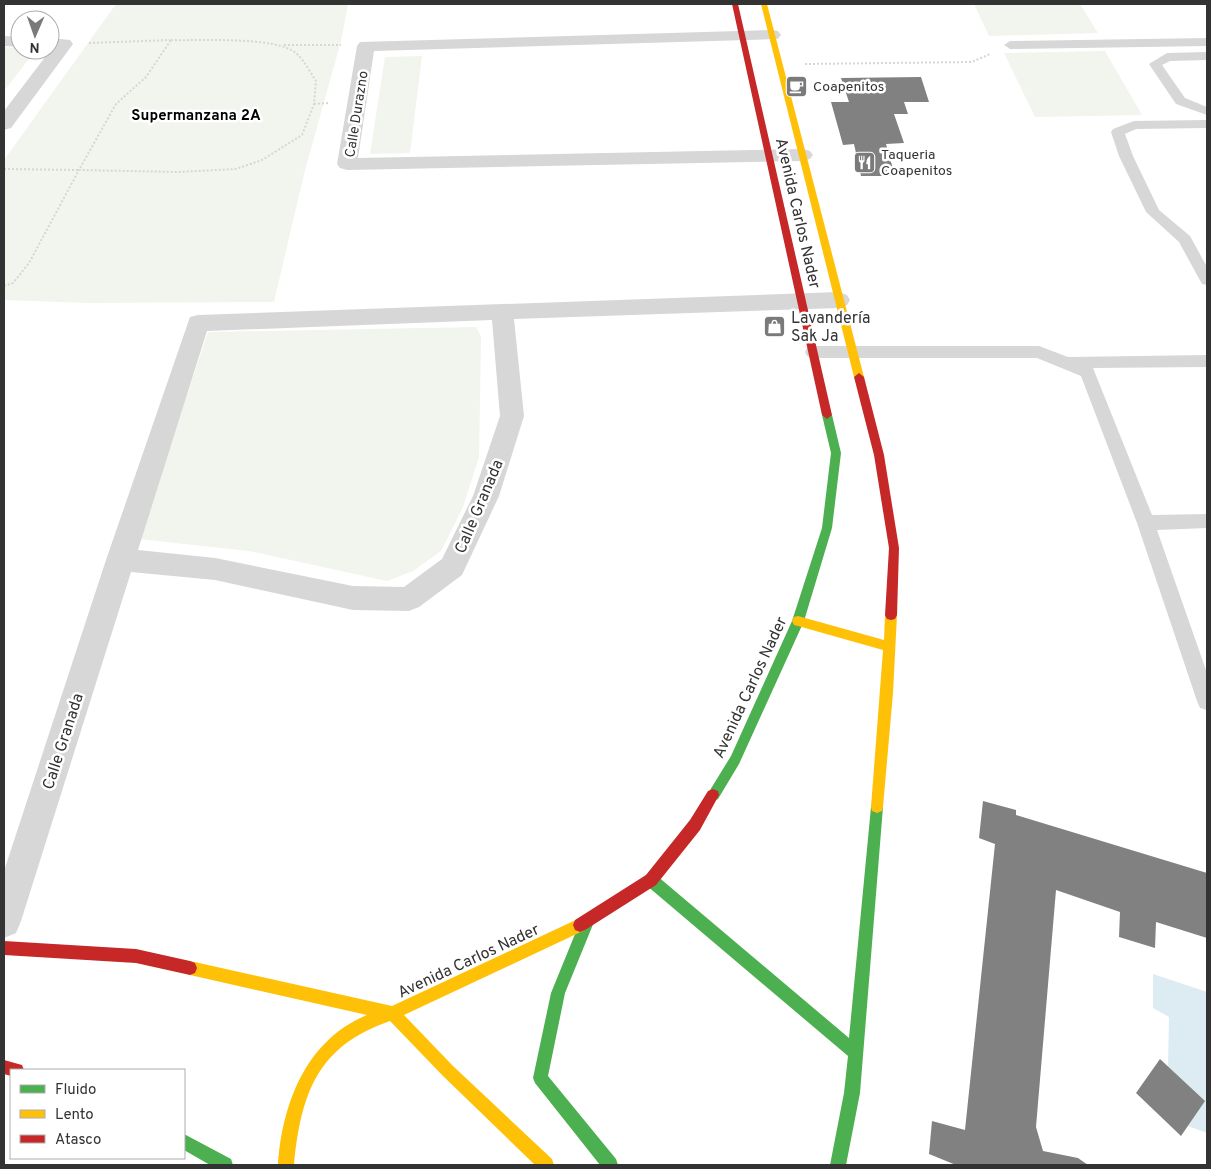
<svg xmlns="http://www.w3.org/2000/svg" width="1211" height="1169" font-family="Overpass,sans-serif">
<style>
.green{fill:#f1f5ed}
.water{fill:#ddebf3}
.building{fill:#818181}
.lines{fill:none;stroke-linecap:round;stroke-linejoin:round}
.path{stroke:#d6d6d6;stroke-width:2;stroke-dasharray:2 2;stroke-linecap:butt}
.lane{fill:#d7d7d7;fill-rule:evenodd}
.street{fill:#d7d7d7;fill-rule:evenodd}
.fast{fill:#4caf50;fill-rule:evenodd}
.slow{fill:#ffc107;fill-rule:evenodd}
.jam{fill:#c62828;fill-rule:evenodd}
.labels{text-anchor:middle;stroke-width:5;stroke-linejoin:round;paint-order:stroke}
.far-poi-label{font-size:14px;fill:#333;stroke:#fff;text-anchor:start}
.far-street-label{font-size:14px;fill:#333;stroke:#fff}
.far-neighbourhood-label{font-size:15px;font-weight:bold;fill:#000;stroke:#fff}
.street-label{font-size:16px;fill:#333;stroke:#fff}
.poi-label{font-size:16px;fill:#333;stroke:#fff;text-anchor:start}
</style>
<rect width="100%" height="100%" fill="#fff"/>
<path class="green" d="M116,4H348L341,41L304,174L274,302L89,303L4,300V160Z
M974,4H1080L1098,33L989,36Z
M4,47L20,48V50H36L4,91Z
M1105,51L1142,115L1035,117L1004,53Z
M422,56L410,153L370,154L385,57Z
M476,327L481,337L479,457L463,507L441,551L413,571L387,581L249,551L139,539L208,332Z"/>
<path class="water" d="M1153,974L1207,992V1133L1188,1126L1204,1101L1168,1067L1169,1017L1153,1008Z"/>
<path class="building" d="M921,77L929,102H904L908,114H894L904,143L886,144L895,176H861L854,144L843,145L831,102H849L841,78Z
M983,801L1016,810V815L1207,873V938L1156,922L1155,948L1119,937L1120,912L1056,890L1036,1127L1043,1151L1078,1158L1088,1165H956L929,1154L932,1121L965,1130L995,844L979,838Z
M1160,1059L1205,1101L1181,1136L1136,1093Z"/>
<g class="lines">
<path class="path" d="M171,40C199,41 276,36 296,53C304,60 310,72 316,81L314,104L302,135L262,160L236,169L178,172L79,170L116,104L146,77Z
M89,43L170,40
M284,45H341
M805,64L972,62L990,54
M314,104L329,103
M4,169L79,170
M4,286L13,283L29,263L79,170"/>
<path class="lane" d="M1207,38V46L1010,49L1004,45L1010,41Z
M1207,52V60L1170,61L1162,65L1185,98L1207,107V115L1176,104L1149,64L1167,53Z
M1207,120V128L1136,129L1125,134L1133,156L1159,210L1190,236L1207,267V285L1202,284L1179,242L1146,212L1119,156L1111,132L1113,129L1134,121Z
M813,346H1039L1068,357L1207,355V367L1093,368L1152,515L1207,514V528L1157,530L1207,673V710L1200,708L1197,701L1137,523L1081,376L1037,358H813L807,356L805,352L807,348Z"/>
<path class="street" d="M772,30L778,31L781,35L778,39L374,51L358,158L803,149L810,151L813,155L810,159L803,161L347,170L340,168L337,164L357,46L360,42Z
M4,36L20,37V47L4,46Z
M50,38L70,40L73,44L11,128L4,130V111L52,48H50Z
M839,292L847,295L850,300L847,305L839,308L514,319L524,416L499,496L462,575L419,607L409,611L353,610L215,580L131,572L21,921L16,933L4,938V871L106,560L190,317L198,315ZM492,320L500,416L473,496L442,559L404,587L353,586L215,558L138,550L207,331Z"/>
<path class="fast" d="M827,411L832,415L841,453L832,528L804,621L739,764L718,799L713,801L708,799L707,795L731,756L792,621L822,528L831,453L822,415Z
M877,801L882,803L883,807L860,1093L846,1165H830L844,1093L848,1056L646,885L644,880L646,875L651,873L656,875L849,1038L871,807L872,803Z
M587,915L592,917L594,922L565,993L548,1076L616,1159L618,1165H600L535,1083L533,1078L551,993L582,917Z
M184,1134L231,1159L233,1165H210L184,1150Z"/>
<path class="slow" d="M761,4H767L864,377L859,381L854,377Z
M891,610L895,611L897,615L893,693L883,807L882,811L877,813L872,811L871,807L883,650L798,626L794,625L792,621L794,617L798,616L884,640L885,615L887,611Z
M580,918L585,920L587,925L585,930L404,1015L453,1066L552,1159L554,1165H535L443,1076L390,1021C317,1046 301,1094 294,1165H278C282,1104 306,1040 367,1015L190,975L185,973L183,968L185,963L190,961L392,1006Z"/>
<path class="jam" d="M732,4H738L832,415L827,419L822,415Z
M859,373L864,377L884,455L899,548L897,615L895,619L891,620L887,619L885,615L889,548L874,455L854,377Z
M713,789L718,791L719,795L700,830L656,885L585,930L580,932L575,930L573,925L575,920L646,875L690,820L708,791Z
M4,941L136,949L190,961L195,963L197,968L195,973L190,975L136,963L4,955Z
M4,1060L22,1065L24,1070H11V1076L4,1074Z"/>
</g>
<defs>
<symbol id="cafe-square" viewBox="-11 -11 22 22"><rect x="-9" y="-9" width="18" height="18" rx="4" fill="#7a7a7a" stroke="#fff"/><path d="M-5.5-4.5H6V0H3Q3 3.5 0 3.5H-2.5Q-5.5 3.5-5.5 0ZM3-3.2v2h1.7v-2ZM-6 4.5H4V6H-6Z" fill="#fff"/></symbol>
<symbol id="restaurant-square" viewBox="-11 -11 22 22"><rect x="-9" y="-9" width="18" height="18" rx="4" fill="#7a7a7a" stroke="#fff"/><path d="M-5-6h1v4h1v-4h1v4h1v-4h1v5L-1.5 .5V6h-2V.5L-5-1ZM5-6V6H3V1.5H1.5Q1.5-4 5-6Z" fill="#fff"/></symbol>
<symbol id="shop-square" viewBox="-11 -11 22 22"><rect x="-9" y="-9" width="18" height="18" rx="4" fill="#7a7a7a" stroke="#fff"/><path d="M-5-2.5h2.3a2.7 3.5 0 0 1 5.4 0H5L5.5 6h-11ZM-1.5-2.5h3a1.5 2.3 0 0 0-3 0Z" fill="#fff"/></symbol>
</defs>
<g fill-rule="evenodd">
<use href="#cafe-square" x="784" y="74" width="25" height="25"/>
<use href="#restaurant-square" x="852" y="150" width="25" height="25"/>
<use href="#shop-square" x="762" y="314" width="25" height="25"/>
</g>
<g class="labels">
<g class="far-poi-label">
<text x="813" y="91">Coapenitos</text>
<text x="881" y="159">Taqueria<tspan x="881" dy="16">Coapenitos</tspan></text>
</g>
<g class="far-street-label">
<text transform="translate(356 114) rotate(-81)" y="5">Calle Durazno</text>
</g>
<g class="far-neighbourhood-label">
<text x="196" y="120">Supermanzana 2A</text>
</g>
<g class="street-label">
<text transform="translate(799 213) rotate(77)" y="6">Avenida Carlos Nader</text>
<text transform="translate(478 506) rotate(-67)" y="6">Calle Granada</text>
<text transform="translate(749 687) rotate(-65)" y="6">Avenida Carlos Nader</text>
<text transform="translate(62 741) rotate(-72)" y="6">Calle Granada</text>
<text transform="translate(468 960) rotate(-25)" y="6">Avenida Carlos Nader</text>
</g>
<g class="poi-label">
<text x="791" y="323">Lavandería<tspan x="791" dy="18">Sak Ja</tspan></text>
</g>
</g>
<rect width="1211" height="1169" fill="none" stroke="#333333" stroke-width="10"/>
<rect x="10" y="1069" width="175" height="90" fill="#ffffff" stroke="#adadad"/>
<rect x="20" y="1085" width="25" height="8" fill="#4caf50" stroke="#adadad"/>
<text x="55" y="1094" font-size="15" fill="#333333">Fluido</text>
<rect x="20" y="1110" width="25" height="8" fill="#ffc107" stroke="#adadad"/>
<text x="55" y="1119" font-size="15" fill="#333333">Lento</text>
<rect x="20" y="1135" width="25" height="8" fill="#c62828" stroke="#adadad"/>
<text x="55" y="1144" font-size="15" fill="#333333">Atasco</text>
<g transform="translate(35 35) rotate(182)"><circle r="24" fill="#ffffff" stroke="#adadad"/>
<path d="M0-4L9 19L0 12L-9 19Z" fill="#7a7a7a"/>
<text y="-8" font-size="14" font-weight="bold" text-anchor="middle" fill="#333333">N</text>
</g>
</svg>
